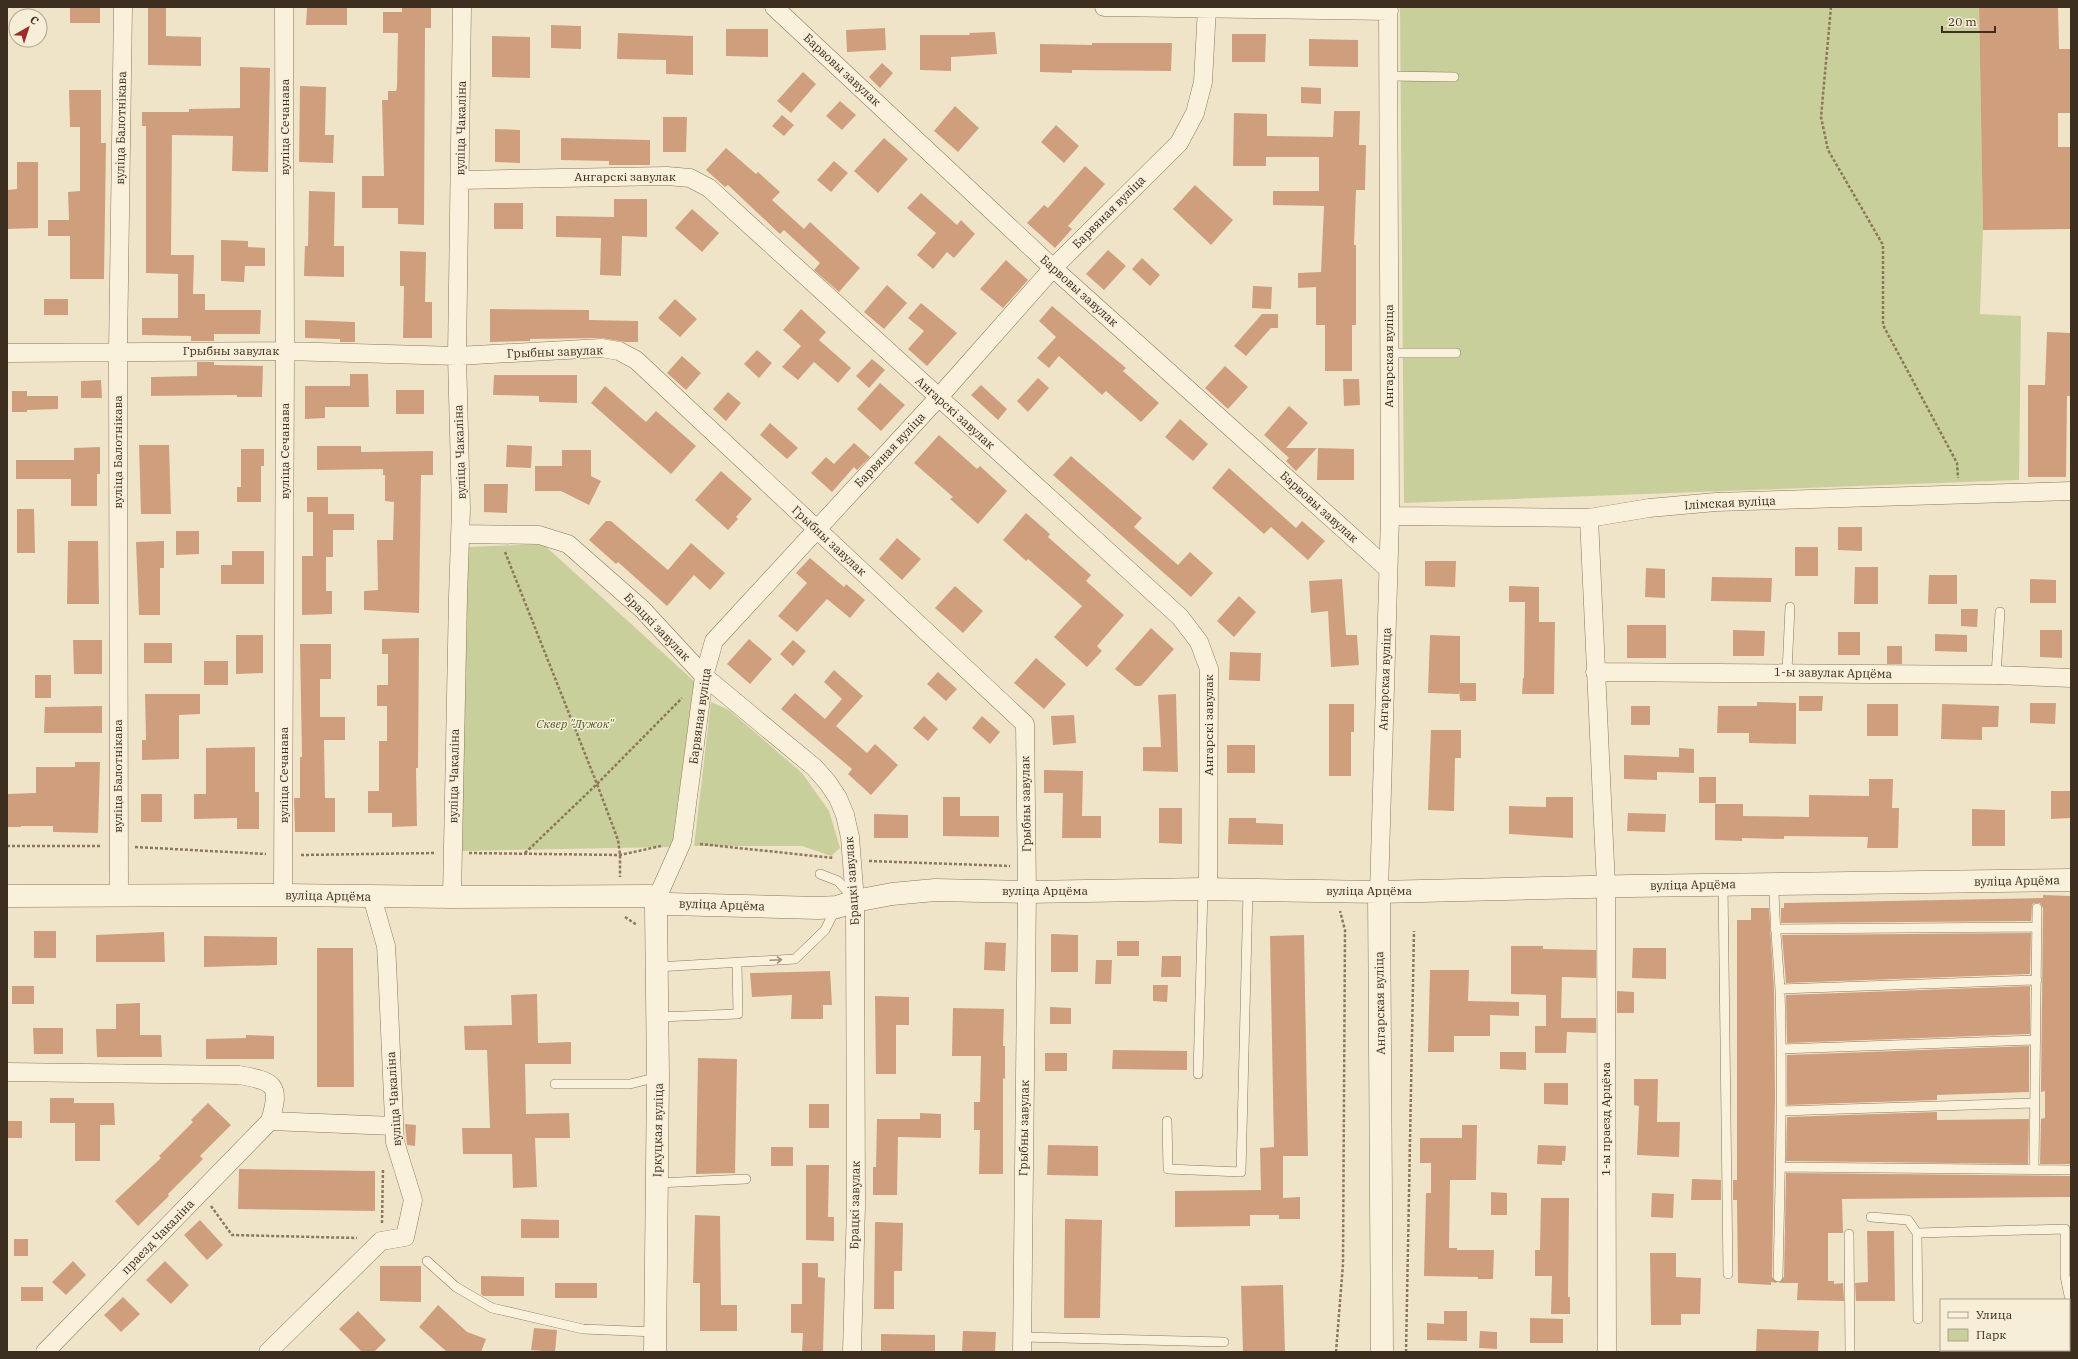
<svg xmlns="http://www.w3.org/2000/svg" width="2078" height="1359" font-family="'IBM Plex Serif',serif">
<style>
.green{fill:#c9cf9b}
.building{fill:#cf9f7d}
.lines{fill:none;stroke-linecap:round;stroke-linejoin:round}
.service-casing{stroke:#8d765c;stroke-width:10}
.minor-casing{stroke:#8d765c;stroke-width:19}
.tertiary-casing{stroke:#8d765c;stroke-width:23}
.path{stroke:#8d765c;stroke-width:2.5;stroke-dasharray:3 2;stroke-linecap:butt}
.service{stroke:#faf1dc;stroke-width:9}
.minor{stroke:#faf1dc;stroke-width:18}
.tertiary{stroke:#faf1dc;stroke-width:22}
.oneway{stroke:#9c907e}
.labels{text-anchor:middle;stroke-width:3;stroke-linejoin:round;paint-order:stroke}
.street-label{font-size:12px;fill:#3d2e20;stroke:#f7eed8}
.park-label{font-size:12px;font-style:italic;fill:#4d5a26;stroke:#f7eed8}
</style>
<rect width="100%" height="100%" fill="#f0e4c8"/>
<path class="green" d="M1400,7H1979L1983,230L1980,314L2021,316L2019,480L1404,503Z
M543,544L694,681L672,847L461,851L468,547Z
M711,702L729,710L802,773L829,811L840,848L831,856L802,846H694Z"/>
<path class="building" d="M70,7H100V23H70Z
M148,7H166V36L201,37V66L148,65Z
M402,7H431V28H425L424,225L398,224V208H362V176H384L382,100H388V91H396L397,87L398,33H383V12H402Z
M1979,7H2058L2059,49H2071V113H2058V147H2071V229L1983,230Z
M307,8H347V25H306Z
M551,25L581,26V49L551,48Z
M885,28L886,50L847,52L846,30Z
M726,29H768V57L726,56Z
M995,32L997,54L951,57V71L920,70V35H970L969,33Z
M618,33L693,36V75L666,74V60L617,59Z
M1232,34H1266L1265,62H1232Z
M492,36L530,37V78L492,77Z
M1309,39L1358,40V67L1309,66Z
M1092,43H1172L1171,71L1072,70V73L1040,72V44L1092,45Z
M882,63L893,73L880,88L869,77Z
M240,67L270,68L268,172L232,171L233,136L172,135L171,255H194L193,294H205V310H261L260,334H214V341H191V336L142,335V318H178V274L146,273V126H142V112H189V109L240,108Z
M803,72L816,84L791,113L777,101Z
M300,86L326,87L325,135H334L333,163L299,162Z
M1301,87L1321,88V104L1301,103Z
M69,90H101V143H106L104,279H70V236H48V220H69L68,192L80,191V127H70Z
M840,101L856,115L842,130L826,116Z
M955,106L979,128L958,152L934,131Z
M1334,111H1360L1359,145H1366L1365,190H1356L1354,245H1356V325H1352V371H1325V325H1316V287L1298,288V273L1321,272L1324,206L1273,205V191H1319V157H1266V166H1233L1234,113L1267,114V136L1333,137Z
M782,115L794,125L784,136L772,126Z
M663,117H687L686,152H663Z
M1056,125L1079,146L1064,163L1041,142Z
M495,129L520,130V163L495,162Z
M561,138L650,140V165H609V161L561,160Z
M884,138L908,159L878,193L854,171Z
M726,148L756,174L758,172L780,192L772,200L804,229L810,222L860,268L839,292L814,270L820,263L784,230L780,234L728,185L725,187L706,170Z
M834,161L848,173L831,192L817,180Z
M17,162H38V228L7,229V190L17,189Z
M1085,166L1105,184L1068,226L1072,229L1055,248L1027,223L1044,205L1048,208Z
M1195,185L1233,220L1211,245L1173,209Z
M309,191L335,192L334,246H344V277L304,276L305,246H308Z
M921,193L957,225L961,220L975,234L954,258L947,252L933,269L917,255L936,233L907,208Z
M614,199H647V237L622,236L621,276L600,275L601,238L556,237V216L614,217Z
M494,203H523V229H494Z
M692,209L719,233L702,252L675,228Z
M221,240L248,241V247L265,248V266H245L244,282L221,281Z
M1108,250L1126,266L1104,290L1086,274Z
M400,251L426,252L425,302H432V338H403L404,286H400Z
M1142,258L1160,275L1150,286L1132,269Z
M1006,260L1028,280L1003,308L980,289Z
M887,285L907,303L884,329L864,312Z
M1253,286L1272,287L1271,309L1252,308Z
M44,299H68V315H44Z
M675,299L697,319L680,337L658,318Z
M921,303L957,333L927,366L908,349L924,331L908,318Z
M1052,306L1126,368L1123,371L1159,403L1141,422L1106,391L1102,395L1059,356L1049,368L1037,358L1056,337L1039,321Z
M490,309L589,310V320L638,321V342H625L601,338L530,339V341L490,342Z
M801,309L826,332L819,340L851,368L838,383L814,362L798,380L782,367L801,346L783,330Z
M1262,314H1278V328H1271L1246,356L1234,346Z
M305,320L355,322V342H340V339L305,338Z
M2047,332L2071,333V396H2067L2066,477H2028V385H2045Z
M757,350L772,363L759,378L744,364Z
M682,356L701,373L686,390L667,373Z
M872,359L885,370L869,388L856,376Z
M197,362H214V365L263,366L262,397H237V395L151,396V377L197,376Z
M1225,366L1248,387L1228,409L1205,388Z
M350,374H368L369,407H325V418L305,419V386H350Z
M494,375H577V403L539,402V396L493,395Z
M1038,378L1049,388L1028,412L1017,401Z
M1343,379H1359L1360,405L1344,406Z
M101,380L102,398H81V381Z
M880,383L905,405L881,431L857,409Z
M981,385L1007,409L998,420L971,395Z
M605,386L646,422L656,411L696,446L671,474L591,403Z
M396,390H424V414H396Z
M12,391H27V396H58V409L27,410V412H12Z
M728,392L741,403L726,421L713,409Z
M1289,406L1308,423L1286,448H1317L1296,471L1286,461L1289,458L1264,435Z
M1180,419L1208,444L1193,461L1165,437Z
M770,423L798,448L787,459L760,435Z
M939,435L977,469L980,466L1007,491L978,524L950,499L953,497L914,463Z
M854,443L870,457L857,470L854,467L832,492L811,473L826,457L834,464Z
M139,445H169L171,514H141Z
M507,445L532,446L531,468L506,467Z
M317,446H361V452L433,451V475H421L419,613L364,610V591L378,590L377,540H393L394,502L385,501V475H383V469L317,470Z
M100,447V474H97V506H71V479H16V460H74V448Z
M1318,448L1354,449V480H1317Z
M241,449H264V466H261V502H237V487H241Z
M562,450H591V476L601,481L589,505L561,491H535V466H562Z
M1071,456L1142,518L1134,527L1178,565L1190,552L1213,573L1191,597L1053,475Z
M1229,468L1296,528L1302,521L1325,541L1308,560L1271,527L1264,534L1212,488Z
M721,471L752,499L736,517L738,519L728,530L695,500Z
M484,484H508L507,513L484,512Z
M307,497H328V514H354V530H333V557H326V591H332V614L302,615V556H313V512H307Z
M17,509H34L35,553H17Z
M1026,513L1050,534L1048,537L1091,575L1086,581L1124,615L1097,646L1102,651L1087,667L1054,637L1082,606L1028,559L1026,561L1003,540Z
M606,521H611L668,570L691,543L725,573L710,590L694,575L667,606L618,562L616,564L589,540Z
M1838,527H1862V551L1838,550Z
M176,531H199V554L176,555Z
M897,538L921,559L902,580L879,559Z
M68,541H98L99,604H67Z
M164,541V568H160V615H139L136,542Z
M1795,547H1818V576H1795Z
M232,551H264V584H221V565H232Z
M810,558L844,587L846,584L865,600L850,618L827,599L797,632L778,616L807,583L796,573Z
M1425,561H1456L1455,587L1425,586Z
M1855,567H1878V604H1854Z
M1646,568L1665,569V598L1645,597Z
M1929,575H1957V604H1928Z
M1712,577L1772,578L1771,602L1711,601Z
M1342,579L1346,635H1357L1359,665L1331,667L1328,611L1311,613L1309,581Z
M2030,579L2056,580V603H2030Z
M955,586L983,611L963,633L935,608Z
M1509,586L1539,587V622H1555L1554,694H1522L1523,678H1524L1525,602H1509Z
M1239,596L1256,612L1234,637L1217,621Z
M1961,609H1978L1977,627L1961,626Z
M1627,625H1666V658H1627Z
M1151,628L1174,649L1141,686H1135L1115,669Z
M1733,630L1765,631L1764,656H1733Z
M2040,630H2062V658L2040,657Z
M1838,632H1860V655H1838Z
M1935,634L1967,635V652L1935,651Z
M236,635H263V673L236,674Z
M1430,635L1460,636V683H1476V701H1460L1459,689V694L1428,693Z
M419,638L418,768H416L417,826L392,827V813H368V791H379V741H387V706H377V685H388V654H382V639Z
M749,639L772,659L750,684L727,664Z
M73,640H102V674H74Z
M793,640L806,651L793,666L780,654Z
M144,643H172V663H144Z
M300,644H331V679H320V717H345V740H324L325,798H335V832H295L294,798H300V757H302Z
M1887,646H1902V664H1887Z
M1230,652L1261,653L1260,681L1229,680Z
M1036,658L1066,684L1044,709L1014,683Z
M204,661H228V685H204Z
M834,670L863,696L836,726L867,753L875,744L898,765L871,795L848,774L852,769L781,709L795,693L825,719L842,699L824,682Z
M938,672L957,689L946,701L927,684Z
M35,675H51V698H35Z
M145,694H200V714L179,715V759L142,760V740H146Z
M1176,694L1178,772L1143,771V747H1161L1158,695Z
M1799,696H1823L1822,711H1799Z
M1757,702L1796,703V744L1749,743V733H1717L1718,706H1757Z
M2030,703H2056L2055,724L2030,723Z
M1329,704H1354V732H1351V776H1329Z
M1867,704H1898V736H1867Z
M1942,704L1999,706L1998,727H1982V740L1941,739Z
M102,706V733H44L45,707Z
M1631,706H1650V725H1631Z
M1074,715L1076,743L1053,745L1051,716Z
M924,716L938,729L928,741L913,728Z
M982,716L1000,732L990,744L972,728Z
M1431,730H1461V758H1455L1454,811L1428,810Z
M1227,745H1255V773H1227Z
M255,747V792H259V829H237V818L194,819V794H206V748Z
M1679,748L1694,749V773L1657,772V780L1624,779V755L1679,757Z
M75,762H100L98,833L53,832V826H21V827H7V794L36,793V767H75Z
M1044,770L1083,771L1082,816H1101V838H1062L1063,793H1044Z
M1699,777H1716V803H1699Z
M1869,779H1893L1892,808H1899L1898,848H1867L1868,837L1784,836V839L1742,838V841L1715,840V804H1743V816L1809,817V795L1869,796Z
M2051,791H2070V818L2051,819Z
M141,794H162V822H141Z
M943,797H960V816H999V837L943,836Z
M1546,797H1573V838L1509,834V806L1546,807Z
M1159,808H1182V844L1159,843Z
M1972,809L2005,810V846H1972Z
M1628,813L1666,814L1665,832L1627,831Z
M874,814L908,815V838H874Z
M1229,818H1256V823L1283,824V845L1228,844Z
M2043,895L2071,896V1164H2040L2041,1119L2045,1118V1091L2041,1092L2043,908L2040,903H2034L2032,905L2031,921L1781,923V908H1784V903L2043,898Z
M1751,908H1769L1774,990L1775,1098L1772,1277L1777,1283L1771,1282V1285L1738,1283L1737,1200H1733V1180H1737V920H1751Z
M34,931H56V958H34Z
M164,932L165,962H96V935Z
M2031,933L2030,974L1786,983L1782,935Z
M1051,934L1078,935V972H1051Z
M1304,935L1308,1156H1283V1198L1300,1197V1219H1279V1215H1250V1226L1175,1227V1191L1261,1190L1260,1148L1274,1147L1270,936Z
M204,936L277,937V965L204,967Z
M1117,941H1139V956H1117Z
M985,942L1006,943L1005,971L984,970Z
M1511,946H1543V949L1596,950V978L1562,977L1561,1018H1596V1033L1567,1032L1566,1053H1535V1026H1546V995L1511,994Z
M317,948H353L354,1087H317Z
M1633,948H1666V979L1632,978Z
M1162,956H1181V977H1161Z
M1096,960H1112L1111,984H1095Z
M1430,970H1469L1468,1001L1519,1002V1016L1490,1015V1036H1454V1052H1428Z
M830,971L832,1005H823V1019H791L792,995L752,997L750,973Z
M1153,985H1168L1167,1002L1153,1001Z
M12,986H34V1004H12Z
M2030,986V1034L1787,1043L1786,995Z
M1617,991L1634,992V1013H1617Z
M537,994L538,1043L571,1042V1064H525L526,1114L569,1113L570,1138H535L537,1187L513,1188L512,1154H463L462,1128H490L487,1050H465L464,1026L512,1025L511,995Z
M875,996L909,997V1025H896V1074H876Z
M140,1003V1035H161L162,1057H97L96,1029H116V1004Z
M1050,1007L1071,1008V1024H1050Z
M953,1008L1004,1009L1003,1046H1005V1079L1003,1078V1174H979L980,1130H974V1102H980L981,1056H952Z
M33,1028H63V1054H34Z
M246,1035L274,1036V1059H206V1039L246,1038Z
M2029,1046V1092L1937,1095V1100L1787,1105V1055Z
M1113,1050L1187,1051V1070L1112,1069Z
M1500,1052H1526V1070L1500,1069Z
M1045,1053H1067V1071H1045Z
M698,1058L737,1059L735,1173L696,1174Z
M1634,1079H1658L1657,1122H1680L1679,1157L1637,1155L1639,1106L1634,1105Z
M1544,1083H1568V1105L1544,1104Z
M50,1098H74V1103H114L115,1125H100V1161H75V1123H50Z
M208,1103L231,1125L200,1156L203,1159L168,1194L169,1196L138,1226L115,1201L161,1158L159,1156L193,1122L191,1120Z
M809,1104H829V1128H809Z
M1937,1112V1120L2029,1119L2028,1164L1786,1161L1787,1117Z
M920,1113L941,1114V1138L898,1137L897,1195H873V1167H876L877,1119H920Z
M8,1121H22V1138H8Z
M405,1124L416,1125L415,1146L407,1145Z
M1462,1125H1477L1476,1180H1450L1449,1248H1457V1250H1494L1493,1279H1478V1277L1424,1276L1426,1193H1431V1163H1420V1138H1462Z
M1048,1145L1098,1146V1176L1047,1175Z
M1538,1145L1566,1146L1565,1161H1562V1165L1537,1164Z
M771,1147H793V1166H771Z
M806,1165H829L828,1217H834V1241L806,1240Z
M239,1169L375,1171V1211L238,1209Z
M1786,1173L2071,1176V1197L1842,1199L1843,1233H1828V1281H1834V1284L1843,1283L1844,1301L1797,1300L1798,1283H1779L1784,1277Z
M1692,1179L1721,1180V1200H1691Z
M1491,1192L1507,1193V1215H1491Z
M1652,1193L1674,1194L1673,1218L1651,1217Z
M1541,1198H1569L1568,1297H1570V1314H1551L1552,1276H1535V1250H1540Z
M695,1215L720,1216L721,1305H737V1331H700V1283H693Z
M521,1219L559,1220V1238H521Z
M1065,1219L1102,1220L1100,1318H1064Z
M200,1220L223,1245L207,1260L184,1235Z
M875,1222L903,1223L902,1271H894V1309H874Z
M1867,1231H1894L1895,1301H1856L1855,1283L1868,1282Z
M14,1239H28V1256H14Z
M1650,1253H1676V1277L1701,1278L1700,1314H1681V1325H1651Z
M73,1261L86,1275L66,1295L52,1282Z
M165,1261L189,1285L171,1304L146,1280Z
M802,1263H818V1277L825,1278L823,1352H802L803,1333H791V1304H802Z
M380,1266H421V1302L380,1301Z
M481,1276L524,1277V1296H483L481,1294Z
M555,1283H597V1298H555Z
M1283,1285L1285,1352H1243L1241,1286Z
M21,1287H43V1301H21Z
M123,1297L140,1314L121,1332L104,1315Z
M438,1305L467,1332L486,1339L481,1352H447L419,1327Z
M358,1311L386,1340L374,1352H362L339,1329Z
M1444,1311H1467V1341L1427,1340V1323L1444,1324Z
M1530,1318L1563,1319V1343H1530Z
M534,1328L557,1330L555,1352L531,1350Z
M1757,1329L1819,1331L1818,1352H1756Z
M963,1331L996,1332L995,1352H962Z
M1480,1331L1497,1332V1349L1479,1348Z
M881,1334L935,1335V1352H881Z"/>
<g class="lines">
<defs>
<path id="service" d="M1389,76L1454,77
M1389,353H1456
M1787,672L1790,607
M1996,675L2000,612
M820,874L838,881L853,898
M1723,884L1728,1274
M1774,884C1774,920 1778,955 1780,990C1783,1086 1780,1181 1778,1277
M1775,929L2037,927
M657,967L795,959L825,930L836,908
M1780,989L2037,980
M657,1017L738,1014L737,963
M1781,1049L2036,1040
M1198,1074L1203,889
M555,1084H630L658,1077
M1781,1111L2035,1103
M1167,1121L1168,1169L1241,1172L1248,890
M1780,1167L2071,1170
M2034,1169L2037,908
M657,1183L746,1179
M1871,1217L1908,1220L1917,1233L1918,1319
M1917,1233L2065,1229V1276L2071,1305
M1849,1234L1850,1352
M427,1261L456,1287L492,1308L583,1329L655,1332
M1022,1337L1224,1342"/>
<path id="minor" d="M774,7L1053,268L1388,569
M1104,7L1389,11
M461,180L667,176L690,178L709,188L1180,617L1199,642L1209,669L1208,889
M7,353L285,351L457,356L601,348L619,351L636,360L1025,724L1027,892L1022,1352
M1390,516L1589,518L1649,508L1716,502L2071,491
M1589,518L1606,886L1607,1352
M460,534L539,535L568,544L642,609L704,676L815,768L828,783L838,798L845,815L850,837L855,901L856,1205L852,1352
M1595,672L1996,675L2071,678
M661,889L682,842L704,676L714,641L938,398L1053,268L1179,143L1195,113L1203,82L1207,7
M1379,892L1390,516L1388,7
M283,895L285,351L284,7
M119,896L118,351L123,7
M452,897L458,597L461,509L457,356L462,7
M7,1072L239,1075C275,1081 281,1085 270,1121L45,1352
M270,1121L394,1126
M268,1352L381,1241L405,1237L413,1200L395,1142L387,963L386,946L372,897"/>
<path id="tertiary" d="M1379,892L1382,1352
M7,896L283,895L452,897L650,896
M668,904L818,908L837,907L855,901L892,894L935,890L1027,892L1203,889L1379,892L1630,886L2071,880
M655,1352L658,1077L656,908"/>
</defs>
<use href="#service" class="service-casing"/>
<use href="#minor" class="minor-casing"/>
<use href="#tertiary" class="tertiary-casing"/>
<path class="path" d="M1831,7L1821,117L1828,150L1883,245V325L1957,463L1958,478
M505,552L597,784L618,840L620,855V877
M700,844L834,858
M7,846H102
M135,847L266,854
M469,853L620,855L661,846
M525,853L597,784L682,698
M301,855L436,853
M869,861L1010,866
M625,917L637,925
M211,1206L232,1235L357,1238
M382,1223L383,1168
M1336,1352L1343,1264L1345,930L1340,911
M1406,1352L1414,931"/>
<use href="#service" class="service"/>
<use href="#minor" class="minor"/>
<use href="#tertiary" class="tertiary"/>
</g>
<defs><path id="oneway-shaft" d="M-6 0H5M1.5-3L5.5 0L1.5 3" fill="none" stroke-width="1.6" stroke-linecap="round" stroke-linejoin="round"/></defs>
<use class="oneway" href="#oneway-shaft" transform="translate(776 960) rotate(-3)"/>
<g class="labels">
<g class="street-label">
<text transform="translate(842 70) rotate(43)" y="4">Барвовы завулак</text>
<text transform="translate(285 127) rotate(-90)" y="4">вуліца Сечанава</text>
<text transform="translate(121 128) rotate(-89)" y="4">вуліца Балотнікава</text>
<text transform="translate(461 128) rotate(-89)" y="4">вуліца Чакаліна</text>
<text x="625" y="181">Ангарскі завулак</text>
<text transform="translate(1109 212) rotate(-45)" y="4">Барвяная вуліца</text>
<text transform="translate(1079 291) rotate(42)" y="4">Барвовы завулак</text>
<text x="231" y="355">Грыбны завулак</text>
<text transform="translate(555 352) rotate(-2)" y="4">Грыбны завулак</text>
<text transform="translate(1389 356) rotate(-90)" y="4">Ангарская вуліца</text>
<text transform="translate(955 413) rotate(42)" y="4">Ангарскі завулак</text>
<text transform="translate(890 450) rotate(-47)" y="4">Барвяная вуліца</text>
<text transform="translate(285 451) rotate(-90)" y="4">вуліца Сечанава</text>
<text transform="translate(118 452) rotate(-90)" y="4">вуліца Балотнікава</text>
<text transform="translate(460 452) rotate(-92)" y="4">вуліца Чакаліна</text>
<text transform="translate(1730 503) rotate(-3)" y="4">Ілімская вуліца</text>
<text transform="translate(1319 507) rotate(42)" y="4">Барвовы завулак</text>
<text transform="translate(829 541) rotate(43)" y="4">Грыбны завулак</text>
<text transform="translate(657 627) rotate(46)" y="4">Брацкі завулак</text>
<text transform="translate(1833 673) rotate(1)" y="4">1-ы завулак Арцёма</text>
<text transform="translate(1385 679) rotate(-88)" y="4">Ангарская вуліца</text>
<text transform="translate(700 716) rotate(-82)" y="4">Барвяная вуліца</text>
<text transform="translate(1209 725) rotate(-90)" y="4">Ангарскі завулак</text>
<text transform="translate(284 775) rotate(-90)" y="4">вуліца Сечанава</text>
<text transform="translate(118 776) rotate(-90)" y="4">вуліца Балотнікава</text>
<text transform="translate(454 776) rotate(-89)" y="4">вуліца Чакаліна</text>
<text transform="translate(1026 804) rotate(-91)" y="4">Грыбны завулак</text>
<text transform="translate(852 881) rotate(-94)" y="4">Брацкі завулак</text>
<text transform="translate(2017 881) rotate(-1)" y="4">вуліца Арцёма</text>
<text transform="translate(1693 885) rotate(-1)" y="4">вуліца Арцёма</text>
<text x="1045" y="895">вуліца Арцёма</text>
<text x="1369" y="895">вуліца Арцёма</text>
<text transform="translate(328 896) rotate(1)" y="4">вуліца Арцёма</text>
<text transform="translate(722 905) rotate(2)" y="4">вуліца Арцёма</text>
<text transform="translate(1380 1003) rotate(-91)" y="4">Ангарская вуліца</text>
<text transform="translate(394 1099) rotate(-94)" y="4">вуліца Чакаліна</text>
<text transform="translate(1606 1119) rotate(-90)" y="4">1-ы праезд Арцёма</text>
<text transform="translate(1024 1128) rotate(-89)" y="4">Грыбны завулак</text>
<text transform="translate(658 1130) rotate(-89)" y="4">Іркуцкая вуліца</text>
<text transform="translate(855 1205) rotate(-89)" y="4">Брацкі завулак</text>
<text transform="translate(158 1237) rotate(-46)" y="4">праезд Чакаліна</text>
</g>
<g class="park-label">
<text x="575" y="728">Сквер "Лужок"</text>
</g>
</g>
<rect width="2078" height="1359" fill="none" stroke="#3d2e20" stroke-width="16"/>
<rect x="1940" y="1299" width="130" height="52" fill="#f7eed8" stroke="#ada18e"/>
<rect x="1948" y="1312" width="20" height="6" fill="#faf1dc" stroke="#ada18e"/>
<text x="1976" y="1319" font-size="12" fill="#3d2e20">Улица</text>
<rect x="1948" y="1329" width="20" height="12" fill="#c9cf9b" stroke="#ada18e"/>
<text x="1976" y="1339" font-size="12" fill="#3d2e20">Парк</text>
<g transform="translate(28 28) rotate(39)"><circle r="19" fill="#f7eed8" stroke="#ada18e"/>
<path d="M0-3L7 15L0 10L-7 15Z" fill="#9e2a2b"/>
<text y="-6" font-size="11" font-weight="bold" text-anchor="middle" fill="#3d2e20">С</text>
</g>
<path d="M1942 26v6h53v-6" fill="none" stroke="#3d2e20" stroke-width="2"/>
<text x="1948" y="26" font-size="12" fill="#3d2e20" stroke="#f7eed8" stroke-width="3" paint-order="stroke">20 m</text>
</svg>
